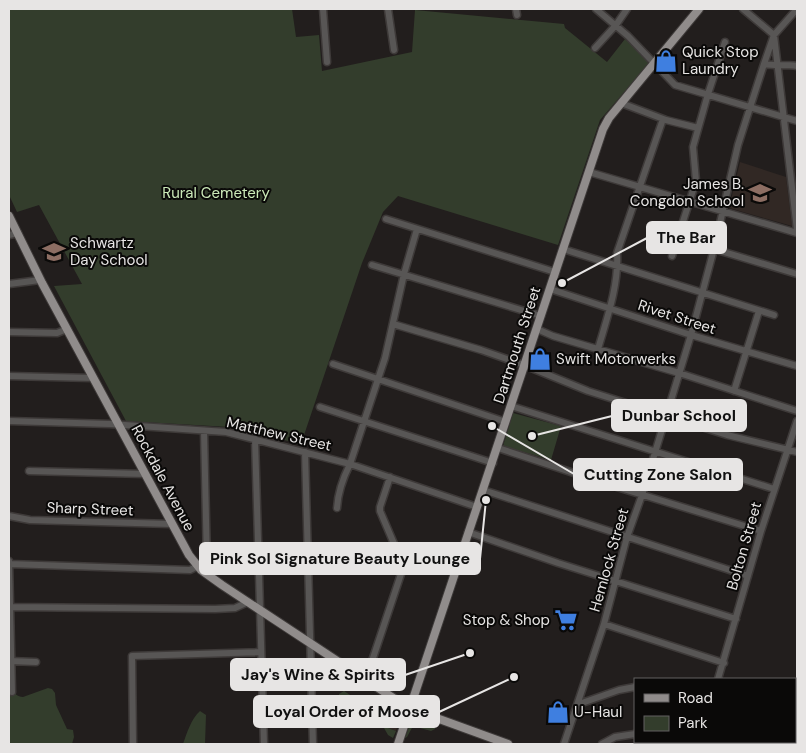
<svg xmlns="http://www.w3.org/2000/svg" width="806" height="753" font-family="'DM Sans',sans-serif">
<style>
.built{fill:#312824}
.green{fill:#333d2c}
.lines{fill:none;stroke-linecap:round;stroke-linejoin:round}
.minor-casing{stroke:#3e3a39;stroke-width:9}
.major-casing{stroke:#3e3a39;stroke-width:10}
.minor{stroke:#585655;stroke-width:6}
.major{stroke:#908c8b;stroke-width:8}
.labels{text-anchor:middle;stroke-width:4;stroke-linejoin:round;paint-order:stroke}
.poi-label{font-size:15px;fill:#e7e5e4;stroke:#0a0908;text-anchor:start}
.park-label{font-size:15px;fill:#cbe9b8;stroke:#0a0908}
.street-label{font-size:15px;fill:#e7e5e4;stroke:#0a0908}
.leader{fill:none;stroke:#e7e5e4;stroke-width:2}
.callout-dot{fill:#e7e5e4;stroke:#0a0908;stroke-width:2}
.callout{fill:#e7e5e4;stroke:#e7e5e4;stroke-width:2}
.callout-label{font-size:16px;text-anchor:middle;font-weight:bold;fill:#111}
</style>
<rect width="100%" height="100%" fill="#221e1d"/>
<path class="built" d="M740,162L786,177L792,226L729,208Z
M385,701L393,706L397,712L398,724L396,731L383,726L389,725L388,716L381,717L382,725L377,720Z"/>
<path class="green" d="M9,9H292L296,37L319,35L322,71L412,52L415,10L564,24L565,28L607,62L625,39L651,61L600,120L558,245L398,196L383,212L362,263L301,444L229,427L126,421L54,286L82,284L39,205L17,212L9,195Z
M513,413L561,426L551,460L503,446Z
M48,688L52,689L55,693L56,705L67,729L73,730L74,737L72,744H9V692C15,692 17,697 23,697Z
M344,691L367,706L368,709L365,711L363,708L364,706L348,700L339,702V694Z
M377,695L385,701L378,720L383,726L396,731L393,738L388,735L384,728L375,724C377,714 381,707 375,698Z
M200,711L206,715L205,744H183C187,733 191,719 200,711Z
M412,719H421L435,725V729L431,731L413,726L407,737L405,738Z"/>
<g class="lines">
<defs>
<path id="minor" d="M323,9L327,62
M388,9L394,50
M516,9L517,15
M596,9L628,36L675,85L797,121
M743,9L774,35L797,230
M595,48L616,25L627,9
M764,64C775,66 785,64 797,66
M621,103L666,120L698,128
M589,172L797,233
M386,219L555,272
M9,235L18,233
M563,249L774,315
M714,249L797,274
M672,256L696,181L693,147L708,94L725,42
M372,265L541,316
M9,284L40,280
M550,289L691,335L797,366
M393,324L481,350L524,365L588,391L727,435L797,452
M537,329L553,336L679,373L797,411
M9,332L57,333L67,329
M598,349C607,318 619,285 617,253L663,119
M333,364L506,422
M9,376L93,378
M734,391L759,311
M511,406L774,489
M320,407L493,463
M9,421L110,424L226,432L350,464L477,507
M204,431L207,563L205,573
M255,439L264,744
M498,448L607,484L761,531
M305,452L313,744
M29,471L145,474
M483,490L748,576
M337,508C338,491 343,478 350,464L385,358L404,274L417,229
M9,516L30,520L171,524
M468,532L558,563L736,619
M9,561L12,692
M9,564L190,570L198,566
M9,607L215,609L235,608L248,602
M604,624L724,663
M9,661L36,662
M366,679L403,568L401,560L380,511V507L390,477
M718,679L761,531L797,421
M579,704L619,690L635,687
M676,742L686,744
M133,744L132,656L261,652
M564,744L604,624L627,537L642,495L691,335L714,249L738,145L764,64L774,35L797,9
M602,744L615,737L635,734
M695,744L696,742"/>
<path id="major" d="M9,216L42,283L189,555L201,570L222,585L404,705L420,712L508,744
M398,744L603,129L609,118L699,9"/>
</defs>
<use href="#minor" class="minor-casing"/>
<use href="#major" class="major-casing"/>
<use href="#minor" class="minor"/>
<use href="#major" class="major"/>
</g>
<defs>
<symbol id="shop-bare" viewBox="-9 -9 18 18"><path d="M-5-2.5h2.3a2.7 3.5 0 0 1 5.4 0H5L5.5 6h-11ZM-1.5-2.5h3a1.5 2.3 0 0 0-3 0Z" fill="#3f7fe0" stroke="#0a0908" stroke-width="2.5" paint-order="stroke"/></symbol>
<symbol id="school-bare" viewBox="-9 -9 18 18"><path d="M0-5L7-2L0 1L-7-2ZM-4 1L0 2.5L4 1V4Q0 6-4 4Z" fill="#8d6e63" stroke="#0a0908" stroke-width="2.5" paint-order="stroke"/></symbol>
<symbol id="supermarket-bare" viewBox="-9 -9 18 18"><path d="M-6-5.5h2.5l.6 2H6L4.5 2H-2.5L-4.4-4H-6ZM-1.5 3.2a1.3 1.3 0 1 0 .1 0ZM3 3.2a1.3 1.3 0 1 0 .1 0Z" fill="#3f7fe0" stroke="#0a0908" stroke-width="2.5" paint-order="stroke"/></symbol>
</defs>
<g fill-rule="evenodd">
<use href="#shop-bare" x="650" y="45" width="32" height="32"/>
<use href="#school-bare" x="744" y="177" width="32" height="32"/>
<use href="#school-bare" x="38" y="236" width="32" height="32"/>
<use href="#shop-bare" x="524" y="343" width="32" height="32"/>
<use href="#supermarket-bare" x="550" y="604" width="32" height="32"/>
<use href="#shop-bare" x="542" y="696" width="32" height="32"/>
</g>
<g class="labels">
<g class="poi-label">
<text x="682" y="57">Quick Stop<tspan x="682" dy="17">Laundry</tspan></text>
<text x="744" y="189" text-anchor="end">James B.<tspan x="744" dy="17">Congdon School</tspan></text>
<text x="70" y="248">Schwartz<tspan x="70" dy="17">Day School</tspan></text>
<text x="556" y="364">Swift Motorwerks</text>
<text x="550" y="625" text-anchor="end">Stop &amp; Shop</text>
<text x="574" y="717">U-Haul</text>
</g>
<g class="park-label">
<text x="216" y="198">Rural Cemetery</text>
</g>
<g class="street-label">
<text transform="translate(677 317) rotate(18)" y="5">Rivet Street</text>
<text transform="translate(517 345) rotate(-72)" y="5">Dartmouth Street</text>
<text transform="translate(279 434) rotate(13)" y="5">Matthew Street</text>
<text transform="translate(163 478) rotate(62)" y="5">Rockdale Avenue</text>
<text transform="translate(90 509) rotate(2)" y="5">Sharp Street</text>
<text transform="translate(744 546) rotate(-74)" y="5">Bolton Street</text>
<text transform="translate(609 560) rotate(-74)" y="5">Hemlock Street</text>
</g>
</g>
<path class="leader" d="M562 283L647 238M532 436L612 416M492 426L574 474M486 500L480 559M470 653L405 675M514 677L439 712"/>
<g class="callout-dot">
<circle cx="562" cy="283" r="5"/>
<circle cx="532" cy="436" r="5"/>
<circle cx="492" cy="426" r="5"/>
<circle cx="486" cy="500" r="5"/>
<circle cx="470" cy="653" r="5"/>
<circle cx="514" cy="677" r="5"/>
</g>
<g class="callout">
<rect x="647" y="222" width="79" height="31" rx="5"/>
<rect x="612" y="400" width="134" height="31" rx="5"/>
<rect x="574" y="459" width="168" height="31" rx="5"/>
<rect x="200" y="543" width="280" height="31" rx="5"/>
<rect x="231" y="659" width="174" height="31" rx="5"/>
<rect x="254" y="696" width="185" height="31" rx="5"/>
</g>
<g class="callout-label">
<text x="686" y="243">The Bar</text>
<text x="679" y="421">Dunbar School</text>
<text x="658" y="480">Cutting Zone Salon</text>
<text x="340" y="564">Pink Sol Signature Beauty Lounge</text>
<text x="318" y="680">Jay's Wine &amp; Spirits</text>
<text x="347" y="717">Loyal Order of Moose</text>
</g>
<rect width="806" height="753" fill="none" stroke="#e7e5e4" stroke-width="20"/>
<rect x="634" y="678" width="162" height="65" fill="#0a0908" stroke="#626160"/>
<rect x="644" y="694" width="25" height="8" fill="#908c8b" stroke="#626160"/>
<text x="678" y="703" font-size="15" fill="#e7e5e4">Road</text>
<rect x="644" y="716" width="25" height="15" fill="#333d2c" stroke="#626160"/>
<text x="678" y="728" font-size="15" fill="#e7e5e4">Park</text>
</svg>
